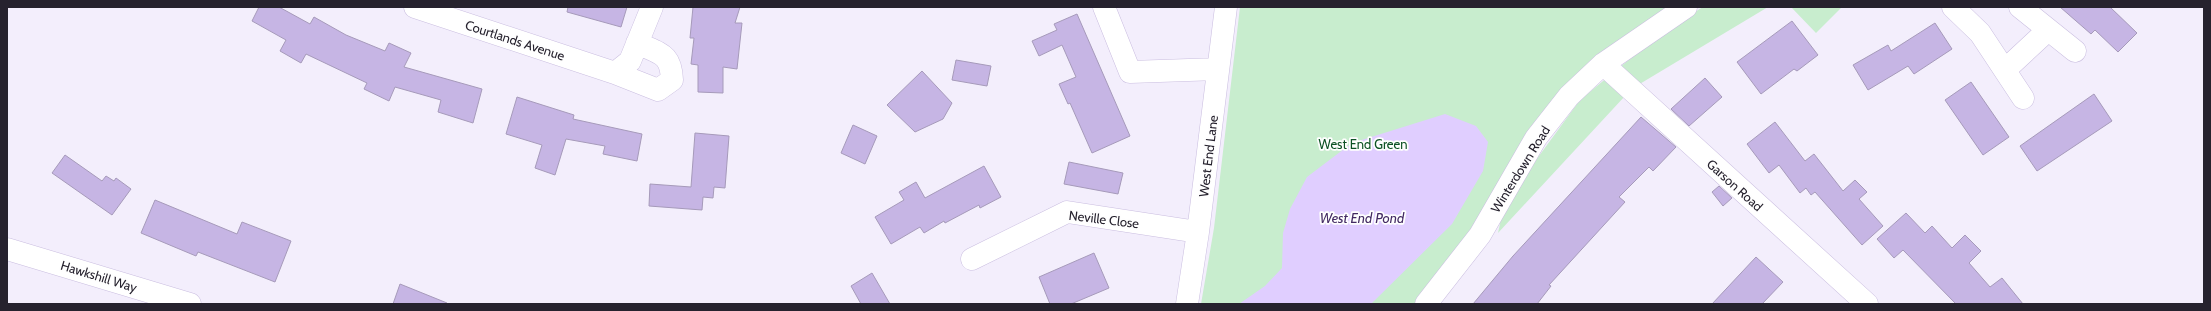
<svg xmlns="http://www.w3.org/2000/svg" width="2211" height="311" font-family="Cabin,sans-serif">
<style>
.green{fill:#c8edce}
.water{fill:#e0ceff}
.building{fill:#c6b5e4;stroke:#a69aba}
.lines{fill:none;stroke-linecap:round;stroke-linejoin:round}
.minor-casing{stroke:#cabee0;stroke-width:23}
.minor{stroke:#fff;stroke-width:22}
.labels{text-anchor:middle;stroke-width:3.5;stroke-linejoin:round;paint-order:stroke}
.street-label{font-size:13px;fill:#26222e;stroke:#fefefe}
.park-label{font-size:13px;fill:#0c5124;stroke:#fefefe}
.water-label{font-size:14px;font-style:italic;fill:#432a63;stroke:#fefefe}
</style>
<rect width="100%" height="100%" fill="#f3eefc"/>
<path class="green" d="M1240,7H1675L1531,134L1451,260L1418,304H1201L1214,228Z
M1703,7H1768L1638,85L1625,96L1498,233L1501,219L1536,160L1580,100L1665,30Z
M1791,7H1842L1816,33Z"/>
<path class="water" d="M1445,114L1476,126L1488,142L1483,171L1452,224L1371,304H1239L1265,286L1282,268L1283,233L1290,209L1307,177L1352,143Z"/>
<path class="building" d="M259,7H279L310,24L314,17L346,35L385,51L389,43L411,53L404,67L482,89L473,123L438,112L441,100L395,87L389,101L364,89L367,83L306,54L301,63L280,51L286,40L252,21Z
M568,7H627L621,27L567,12Z
M693,7H740L735,23H742L737,69L723,67V93L698,92V65L691,64L694,38H690Z
M2060,7H2110L2137,33L2118,52L2095,30L2091,34Z
M1077,14L1130,136L1092,153L1070,103L1068,104L1059,84L1076,77L1062,45L1039,56L1032,41L1057,30L1054,24Z
M1792,21L1818,55L1797,71L1794,69L1761,94L1737,62Z
M1935,23L1952,49L1914,74L1908,66L1868,90L1853,65L1888,45L1891,51Z
M956,60L991,66L987,86L952,80Z
M922,71L952,103L943,119L915,132L887,105Z
M1705,78L1722,97L1689,126L1671,109Z
M1971,82L2009,137L1983,155L1945,100Z
M2094,94L2112,121L2037,171L2020,146Z
M517,97L574,115L573,119L642,134L637,161L603,154L605,146L566,139L555,175L535,168L542,145L506,134Z
M1641,117L1676,147L1653,171L1649,167L1619,197L1625,202L1549,285L1551,286L1537,304H1473L1513,256Z
M1775,122L1805,161L1814,154L1843,191L1855,180L1867,192L1859,199L1883,226L1862,245L1815,192L1811,195L1806,188L1800,193L1779,165L1769,173L1747,144Z
M853,125L877,136L865,164L841,153Z
M695,133L729,136L725,188L714,187L713,198L703,197L702,210L649,206L650,184L691,187Z
M65,155L102,181L106,176L114,181L116,178L131,189L112,215L52,173Z
M1069,162L1123,173L1118,194L1064,184Z
M984,166L1001,197L980,208L979,205L945,223L944,221L924,233L920,227L891,244L875,217L904,200L899,192L916,182L925,198Z
M1719,186L1732,198L1723,206L1712,192Z
M155,200L237,234L242,222L291,241L275,282L198,252L196,256L141,233Z
M1906,213L1925,233L1932,226L1952,248L1965,235L1981,251L1969,263L1990,287L2002,278L2023,304H1956L1903,250L1894,258L1877,239Z
M1094,253L1109,288L1071,304H1050L1039,277Z
M1756,257L1783,282L1762,304H1712Z
M872,273L890,304H861L851,286Z
M400,284L447,303V304H393Z"/>
<g class="lines">
<defs>
<path id="minor" d="M415,7L615,73L658,90L672,80C671,53 660,54 637,43
M1104,7L1130,72L1218,69
M1953,7L1980,33L2023,98
M2020,7L2075,51
M1603,64L1867,304
M2006,69L2048,30
M615,73L630,61L652,7
M7,249L190,304
M972,259L1067,212L1198,232
M1187,304L1198,232L1226,7
M1426,304L1480,235L1536,138L1569,96L1603,64L1686,7"/>
</defs>
<use href="#minor" class="minor-casing"/>
<use href="#minor" class="minor"/>
</g>
<g class="labels">
<g class="street-label">
<text transform="translate(515 40) rotate(18)" y="5">Courtlands Avenue</text>
<text transform="translate(1208 156) rotate(-83)" y="5">West End Lane</text>
<text transform="translate(1520 169) rotate(-58)" y="5">Winterdown Road</text>
<text transform="translate(1735 185) rotate(42)" y="5">Garson Road</text>
<text transform="translate(1104 219) rotate(7)" y="5">Neville Close</text>
<text transform="translate(99 276) rotate(17)" y="5">Hawkshill Way</text>
</g>
<g class="park-label">
<text x="1363" y="149">West End Green</text>
</g>
<g class="water-label">
<text x="1362" y="223">West End Pond</text>
</g>
</g>
<rect width="2211" height="311" fill="none" stroke="#26222e" stroke-width="16"/>
</svg>
